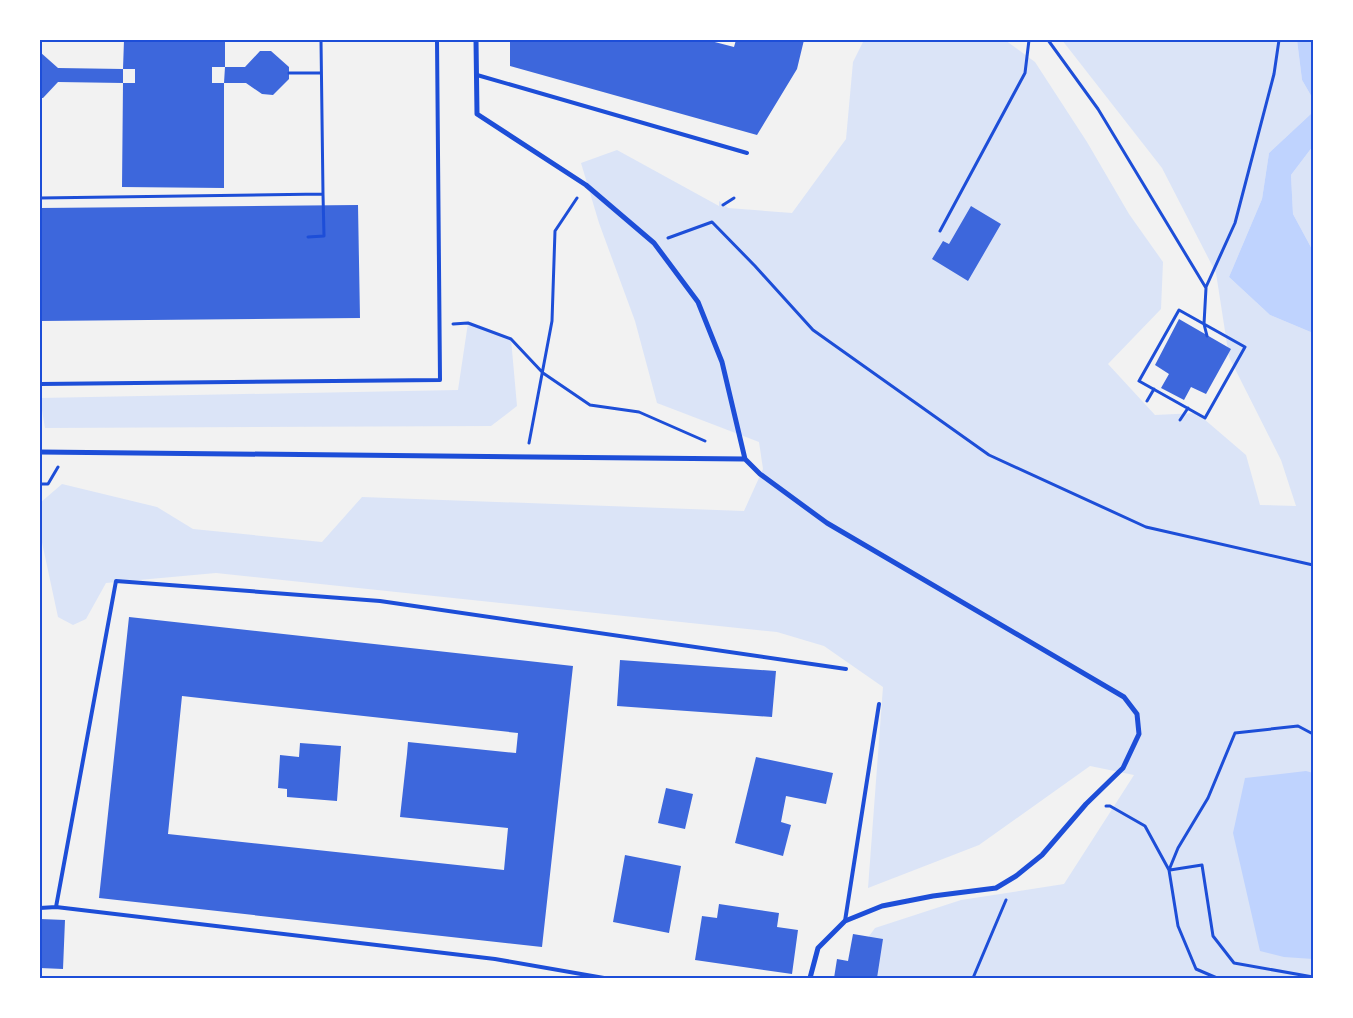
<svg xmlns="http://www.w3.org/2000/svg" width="1353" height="1018" font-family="'PT Sans Narrow',sans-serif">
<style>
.green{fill:#dbe4f7}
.water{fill:#bfd3fe}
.building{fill:#3d67dc;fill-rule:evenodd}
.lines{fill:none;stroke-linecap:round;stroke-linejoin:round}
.path{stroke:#1d4ed8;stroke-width:3}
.service{stroke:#1d4ed8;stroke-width:4}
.minor{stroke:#1d4ed8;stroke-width:5}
.neatline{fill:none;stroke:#1d4ed8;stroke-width:2}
</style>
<rect width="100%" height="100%" fill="#f2f2f2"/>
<path class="green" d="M864,40H1005L1035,62L1087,142L1129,214L1163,262L1161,309L1108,364L1155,415L1197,413L1246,455L1260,505L1296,506L1281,460L1229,357L1216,273L1162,168L1062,40H1297L1302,80L1313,99V112L1269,153L1262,199L1229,277L1270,315L1313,333V978H842L844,971L875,928L961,900L1064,884L1134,775L1090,766L979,845L868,888L883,687L824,646L777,632L216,573L106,583L86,619L73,625L58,617L40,533V503L62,484L157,507L193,529L322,542L362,497L744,511L763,469L759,442L657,403L635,321L599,223L581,163L617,150L719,206V201L728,208L792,213L846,139L853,62Z
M1313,146V251L1293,214L1291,175Z
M468,323L511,339L517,406L491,426L45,428L40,398L458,390Z"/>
<path class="water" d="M1297,40H1313V99L1302,80Z
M1313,112V146L1291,175L1293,214L1313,251V333L1270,315L1229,277L1262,199L1269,153Z
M1306,771L1313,773V959L1284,957L1260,951L1233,833L1245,778Z"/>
<path class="building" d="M124,40H225V67H245L260,51H271L289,67V79L273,95L262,94L246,83H224V188L122,187L123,83H135V69H123ZM212,67H225L224,83H212Z
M510,40H707L734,47L736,40H804L797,69L757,135L510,66Z
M40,52L58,68L123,69V83L58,82L43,98H40Z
M358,205L360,318L40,321V208Z
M971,206L1001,224L968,281L932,259L943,241L949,244Z
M1179,319L1231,349L1206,394L1191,387L1184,400L1161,388L1169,374L1155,365Z
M129,617L573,666L542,947L99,898ZM182,696L518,733L516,753L408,742L407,754L400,817L508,828L504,870L168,834Z
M620,660L776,671L772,717L617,706Z
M300,743L341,746L337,801L287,797V789L278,788L280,755L299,757Z
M756,757L833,773L826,804L786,796L781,822L791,825L783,856L735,843Z
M666,788L693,794L685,829L658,823Z
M625,855L681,866L669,933L613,922Z
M719,904L779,913L777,927L798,930L792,974L695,960L702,916L717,918Z
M40,919L65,920L63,969L40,968Z
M853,934L883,939L877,978H834L837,959L848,961Z"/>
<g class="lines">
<path class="path" d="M321,40L323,194
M1048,40L1098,109L1206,288L1204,324L1207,336
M289,73H321
M40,198L323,194L324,236L308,237
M723,205L734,198
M940,231L1025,73L1029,40
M668,238L712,222L755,266L813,330L989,455L1146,527L1313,565
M1206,287L1235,223L1274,74L1279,40
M1179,310L1245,347L1205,418L1139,381Z
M453,324L468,323L511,339L543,373L590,405L639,412L705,441
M1147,401L1154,389
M1180,420L1188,408
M529,443L552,321L555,231L577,198
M40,484H48L58,467
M1106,806H1110L1145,826L1169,870L1178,926L1196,969L1217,978
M1169,870L1178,848L1208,798L1235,733L1298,726L1313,734
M1170,870L1202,865L1213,936L1234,963L1313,977
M973,978L1006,900"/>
<path class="service" d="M477,75L747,153
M40,384L440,380L437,40
M56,907L116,581L380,601L846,669
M40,908L56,907L495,959L604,978
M845,921L879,704"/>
<path class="minor" d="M476,40L477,114L586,185L654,243L698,302L722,362L745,459
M40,452L745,459
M745,459L760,474L827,523L1124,697L1137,714L1139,734L1123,768L1086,804L1042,855L1016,876L996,888L933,896L882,906L845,921L818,948L810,978"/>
</g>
<rect width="1353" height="1018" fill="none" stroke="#ffffff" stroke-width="82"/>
<rect x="41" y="41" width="1271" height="936" class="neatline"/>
</svg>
